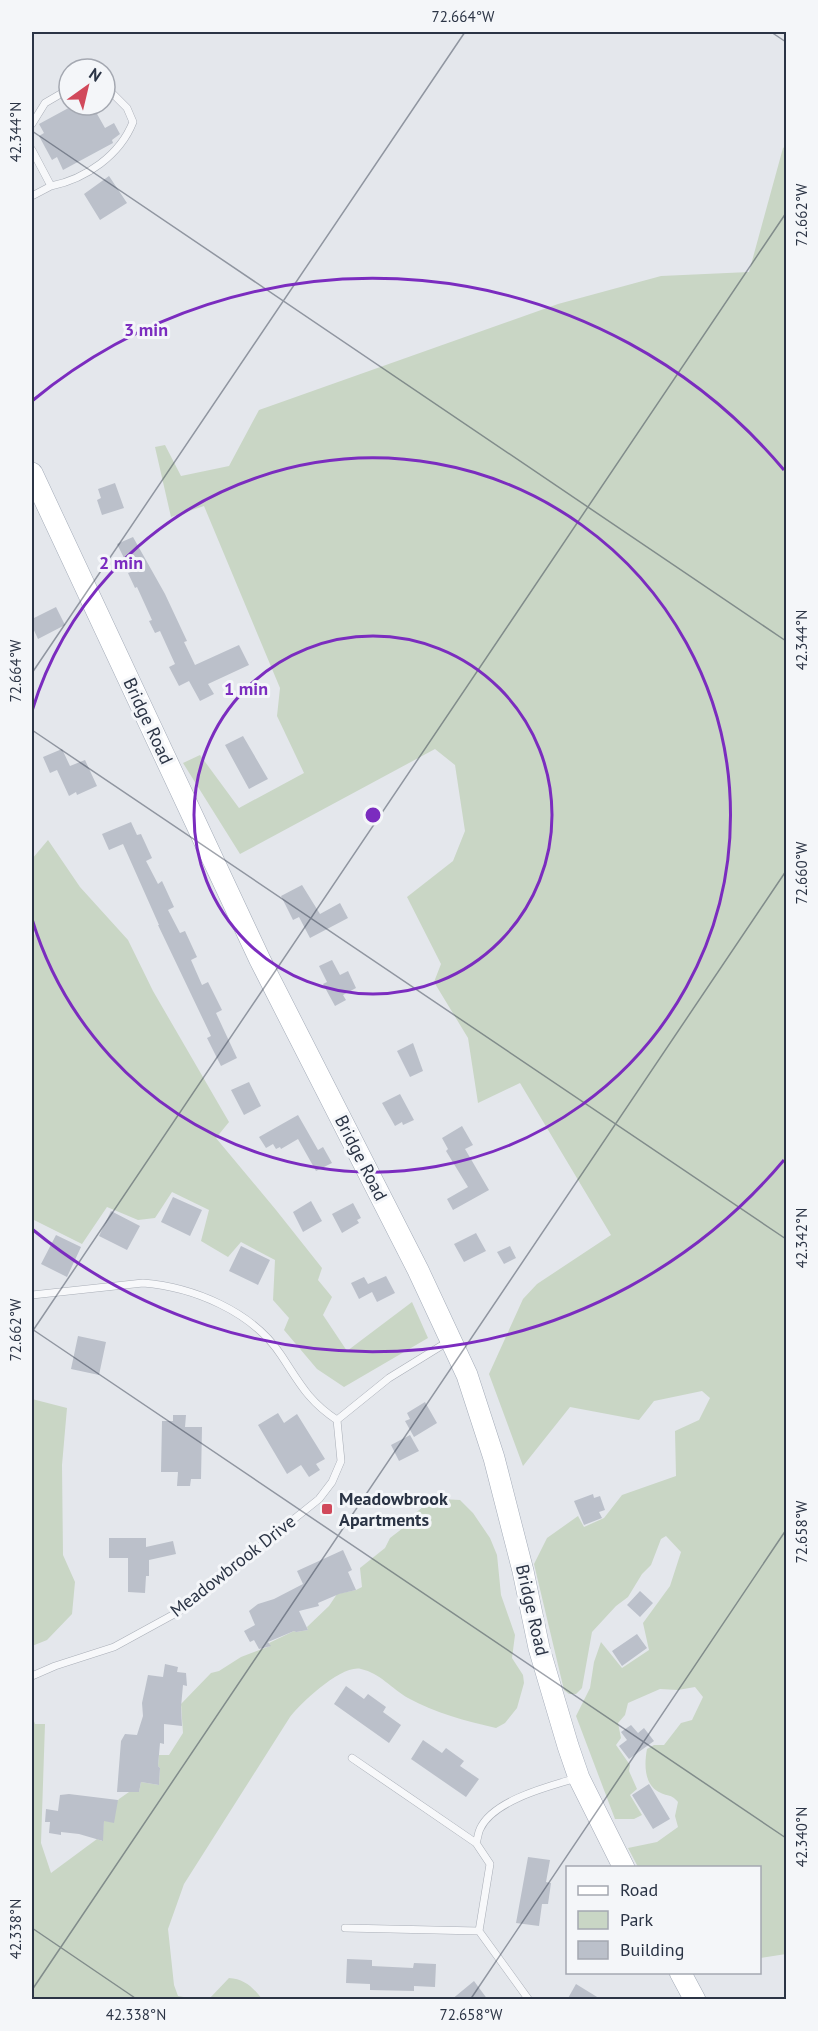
<svg xmlns="http://www.w3.org/2000/svg" width="818" height="2031" font-family="'PT Sans',sans-serif">
<style>
.green{fill:#c9d6c5}
.building{fill:#bbc0ca}
.lines{fill:none;stroke-linecap:round;stroke-linejoin:round}
.lane-casing{stroke:#a9aeb7;stroke-width:8}
.primary-casing{stroke:#a3abb8;stroke-width:22}
.lane{stroke:#f7f8fa;stroke-width:7}
.primary{stroke:#fff;stroke-width:21}
.ticks{fill:none;stroke:#2b3445;stroke-width:1.5;stroke-opacity:0.45}
.ring{fill:none;stroke:#7b2cbf;stroke-width:3}
.poi-dot{fill:#d1495b;stroke:#f4f6f9;stroke-width:2}
.labels{text-anchor:middle;stroke-width:6;stroke-linejoin:round;paint-order:stroke}
.street-label{font-size:18px;fill:#2b3445;stroke:#f4f6f9}
.poi-label{font-size:18px;font-weight:bold;fill:#2b3445;stroke:#f4f6f9;text-anchor:start}
.centre{fill:#7b2cbf;stroke:#f4f6f9;stroke-width:3}
.ring-label{font-size:18px;text-anchor:middle;font-weight:bold;fill:#7b2cbf;stroke:#f4f6f9;stroke-width:6;stroke-linejoin:round;paint-order:stroke}
.neatline{fill:none;stroke:#2b3445;stroke-width:2}
.ticks-label{font-size:15px;text-anchor:middle;fill:#2b3445}
</style>
<rect width="100%" height="100%" fill="#e4e7ec"/>
<path class="green" d="M786,146V1954L760,1958V1868L638,1867L628,1848L657,1842L678,1827L675,1816L678,1802C671,1794 670,1797 661,1793C644,1786 644,1765 647,1749L654,1745H664L681,1723L692,1720L703,1697L695,1687L678,1690L660,1689L628,1703L625,1715L618,1723L621,1738L616,1745L630,1765L629,1771L637,1789L630,1795L642,1815L634,1819H615L576,1716L590,1688L594,1662L601,1642L622,1668L649,1650L643,1623L670,1586L681,1552L666,1536L661,1539L651,1565L642,1574L628,1597L616,1606L592,1632L582,1688L576,1694H569L564,1690L534,1564L547,1538L578,1516L584,1527L604,1518L622,1495L676,1476L675,1431L699,1420L710,1398L702,1391L654,1401L639,1420L570,1407L523,1466L489,1374L523,1299L537,1284L611,1235L520,1083L478,1103L468,1038L434,982L441,964L407,897L453,861L465,831L455,765L435,749L240,854L183,763L200,755L239,808L304,773L277,716L280,688L204,506L171,517L155,447L165,445L181,476L229,466L259,410L558,304L661,276L749,272L783,148Z
M48,840L80,887L128,940L153,991L229,1122L216,1138L276,1210L322,1268L318,1280L332,1297L323,1315L347,1351L412,1302L428,1338L344,1387L317,1369L284,1330L289,1318L273,1300L275,1260L241,1242L228,1257L201,1241L209,1210L172,1192L155,1218L138,1220L107,1207L82,1244L32,1219V940L37,929L32,920V859Z
M32,1399L67,1408L62,1465L63,1555L75,1582L72,1614L47,1640L32,1646Z
M442,1499L460,1500L473,1513L490,1538L497,1555L501,1595L515,1635L512,1658L523,1675L524,1683L517,1708L505,1723L496,1728C466,1721 435,1713 408,1698C392,1689 380,1673 361,1669C342,1664 301,1703 290,1717L184,1884L168,1929L174,1985L178,1996L195,1999L32,2000V1716L35,1724H45L41,1843L51,1873L97,1839L102,1841L104,1821L119,1799L129,1792H139L141,1782L159,1785L160,1768L158,1766L159,1755H169L183,1733L181,1704L211,1673L219,1671L241,1657L270,1646L269,1643L294,1631L296,1632L308,1630L307,1627L329,1606L337,1594L356,1590L362,1587L360,1568L385,1548L390,1538L403,1528L407,1520L430,1501Z
M229,1978C244,1979 253,1987 262,1999H209Z"/>
<path class="building" d="M74,105H79L82,111L92,105L105,128L114,123L120,134L112,140L113,143L63,170L57,157L52,160L39,136L44,133L39,124Z
M109,176L127,203L100,220L84,194Z
M115,483L124,508L102,515L97,500L101,498L98,489Z
M133,537L165,594L187,641L184,642L195,665L239,645L249,665L208,684L214,694L200,701L189,681L179,686L169,667L175,664L160,631L155,633L149,621L152,620L137,587L135,588L128,573L131,572L117,544Z
M56,607L65,625L38,639L32,626V619Z
M243,736L268,779L249,789L225,745Z
M62,749L70,766L85,760L97,786L77,795L76,792L69,796L57,770L50,773L43,757Z
M131,822L137,835L141,834L152,858L146,861L158,884L162,881L174,907L168,910L180,933L185,931L197,957L191,960L202,985L208,982L222,1010L216,1013L237,1058L221,1066L207,1038L211,1036L158,925H159L123,844L109,850L102,834Z
M302,885L320,914L340,903L348,918L310,938L299,917L293,920L281,896Z
M332,960L340,975L348,971L356,988L343,995L346,1000L335,1006L323,984L327,982L319,966Z
M413,1043L423,1071L410,1077L397,1051Z
M249,1082L261,1106L244,1115L231,1090Z
M400,1094L414,1120L403,1125L402,1122L395,1126L382,1103Z
M298,1115L318,1150L323,1147L332,1163L316,1171L298,1139L281,1149L280,1147L276,1149L273,1144L266,1148L259,1137Z
M462,1126L473,1145L465,1149L489,1190L453,1210L447,1199L468,1187L446,1151L448,1149L442,1138Z
M173,1197L202,1210L190,1236L161,1222Z
M311,1201L322,1221L303,1232L293,1212Z
M353,1203L361,1218L357,1220L359,1223L342,1233L332,1214Z
M111,1211L140,1226L127,1250L99,1236Z
M476,1233L486,1251L464,1262L454,1244Z
M56,1235L81,1247L67,1277L41,1264Z
M241,1246L270,1260L258,1285L229,1271Z
M510,1246L516,1258L504,1264L497,1252Z
M386,1276L395,1293L377,1302L372,1292L359,1299L351,1283L364,1277L368,1284Z
M78,1336L106,1342L99,1375L71,1369Z
M425,1402L437,1423L414,1437L405,1421L410,1419L407,1413Z
M278,1413L284,1423L297,1414L325,1459L316,1464L320,1470L309,1477L301,1465L287,1474L258,1425Z
M173,1415H186L185,1427H202L201,1479H191L190,1486H177L178,1472H161L162,1421H173Z
M410,1435L419,1451L399,1461L391,1445Z
M593,1494L594,1498L600,1496L605,1510L599,1512L602,1518L584,1525L574,1501Z
M109,1538H146V1547L173,1541L176,1554L149,1560V1576H146L145,1593L128,1592V1558H109Z
M343,1550L352,1570L348,1572L356,1590L339,1594L318,1603L319,1606L299,1611L308,1630L296,1632L294,1631L268,1642L271,1646L259,1649L254,1640L250,1642L244,1631L255,1625L249,1611L258,1604L274,1599L303,1584L297,1571Z
M640,1591L653,1603L640,1617L627,1605Z
M637,1634L647,1648L622,1666L612,1651Z
M165,1664L178,1667L177,1672L186,1673L187,1686L183,1685L181,1707L182,1726L164,1724V1744L160,1743L158,1766L160,1768L159,1785L141,1782L139,1792H117L121,1741L125,1734L137,1735L143,1716L142,1703L148,1675L163,1677Z
M346,1686L364,1699L368,1694L386,1707L383,1712L401,1725L389,1743L334,1704Z
M631,1725L638,1733L644,1728L654,1741L629,1759L619,1746L627,1740L621,1732Z
M423,1740L442,1753L446,1748L464,1761L460,1766L479,1779L466,1797L411,1759Z
M649,1784L670,1819L653,1829L632,1795Z
M69,1794L118,1800L114,1823L104,1821L103,1841L79,1834L61,1832V1835L49,1833L50,1822H45L46,1809L58,1811L60,1795Z
M528,1857L550,1860L546,1882L551,1883L548,1904H542L539,1926L516,1923Z
M347,1959L372,1960V1966L413,1968L414,1963L436,1964L435,1987L414,1986V1991L370,1990V1984L346,1983Z
M474,1981L488,2000H451Z
M576,1984L602,2000H567Z"/>
<g class="lines">
<defs>
<path id="lane" d="M32,124L45,103L69,89
M32,150L51,186L32,196
M51,186C86,179 120,155 133,122L127,108L105,86
M32,1295L143,1283C193,1287 252,1311 281,1355C299,1382 308,1401 337,1420
M32,1676L55,1666L114,1647L178,1612L319,1499L332,1482L341,1461L337,1420L389,1378L449,1341
M352,1758L476,1843L490,1864L479,1931
M476,1843C478,1838 478,1833 480,1829C493,1800 550,1786 577,1778
M345,1928L479,1931L529,2000"/>
<path id="primary" d="M32,473L260,960L418,1270L467,1375L494,1458L523,1571L539,1648L568,1746L579,1778L624,1868
M680,1972L695,2000"/>
</defs>
<use href="#lane" class="lane-casing"/>
<use href="#primary" class="primary-casing"/>
<use href="#lane" class="lane"/>
<use href="#primary" class="primary"/>
</g>
<path class="ticks" d="M771,32L786,42M32,131L786,641M32,673L465,32M32,730L786,1239M32,1329L786,1838M32,1332L786,213M32,1928L138,2000M32,1990L786,871M470,2000L786,1530"/>
<g class="ring">
<circle cx="373" cy="815" r="179"/>
<path d="M32 711A357 357 0 1 1 32 919"/>
<path d="M784 1160A536 536 0 0 1 32 1229M32 401A536 536 0 0 1 784 470"/>
</g>
<rect class="poi-dot" x="321" y="1503" width="12" height="12" rx="3"/>
<g class="labels">
<g class="street-label">
<text transform="translate(148 721) rotate(65)" y="6">Bridge Road</text>
<text transform="translate(361 1158) rotate(63)" y="6">Bridge Road</text>
<text transform="translate(233 1566) rotate(-38)" y="6">Meadowbrook Drive</text>
<text transform="translate(532 1610) rotate(77)" y="6">Bridge Road</text>
</g>
<g class="poi-label">
<text x="339" y="1505">Meadowbrook<tspan x="339" dy="21">Apartments</tspan></text>
</g>
</g>
<circle cx="373" cy="815" r="9" class="centre"/>
<g class="ring-label">
<text x="146" y="336">3 min</text>
<text x="121" y="569">2 min</text>
<text x="246" y="695">1 min</text>
</g>
<rect width="818" height="2031" fill="none" stroke="#f4f6f9" stroke-width="66"/>
<rect x="566" y="1866" width="195" height="108" fill="#f4f6f9" stroke="#a4a8b1" stroke-width="1.5"/>
<rect x="578" y="1886" width="30" height="9" fill="#ffffff" stroke="#a4a8b1" stroke-width="1.5"/>
<text x="620" y="1896" font-size="18" fill="#2b3445">Road</text>
<rect x="578" y="1911" width="30" height="18" fill="#c9d6c5" stroke="#a4a8b1" stroke-width="1.5"/>
<text x="620" y="1926" font-size="18" fill="#2b3445">Park</text>
<rect x="578" y="1941" width="30" height="18" fill="#bbc0ca" stroke="#a4a8b1" stroke-width="1.5"/>
<text x="620" y="1956" font-size="18" fill="#2b3445">Building</text>
<g transform="translate(87 87) rotate(34)"><circle r="28" fill="#f4f6f9" stroke="#a4a8b1" stroke-width="1.5"/>
<path d="M0-4.5L10 22L0 15L-10 22Z" fill="#d1495b"/>
<text y="-9" font-size="16" font-weight="bold" text-anchor="middle" fill="#2b3445">N</text>
</g>
<rect x="33" y="33" width="752" height="1965" class="neatline"/>
<g class="ticks-label">
<text x="463" y="22">72.664°W</text>
<text transform="translate(16 132) rotate(-90)" y="5">42.344°N</text>
<text transform="translate(802 215) rotate(-90)" y="5">72.662°W</text>
<text transform="translate(802 640) rotate(-90)" y="5">42.344°N</text>
<text transform="translate(16 671) rotate(-90)" y="5">72.664°W</text>
<text transform="translate(802 873) rotate(-90)" y="5">72.660°W</text>
<text transform="translate(802 1238) rotate(-90)" y="5">42.342°N</text>
<text transform="translate(16 1330) rotate(-90)" y="5">72.662°W</text>
<text transform="translate(802 1532) rotate(-90)" y="5">72.658°W</text>
<text transform="translate(802 1837) rotate(-90)" y="5">42.340°N</text>
<text transform="translate(16 1929) rotate(-90)" y="5">42.338°N</text>
<text x="136" y="2020">42.338°N</text>
<text x="471" y="2020">72.658°W</text>
</g>
</svg>
